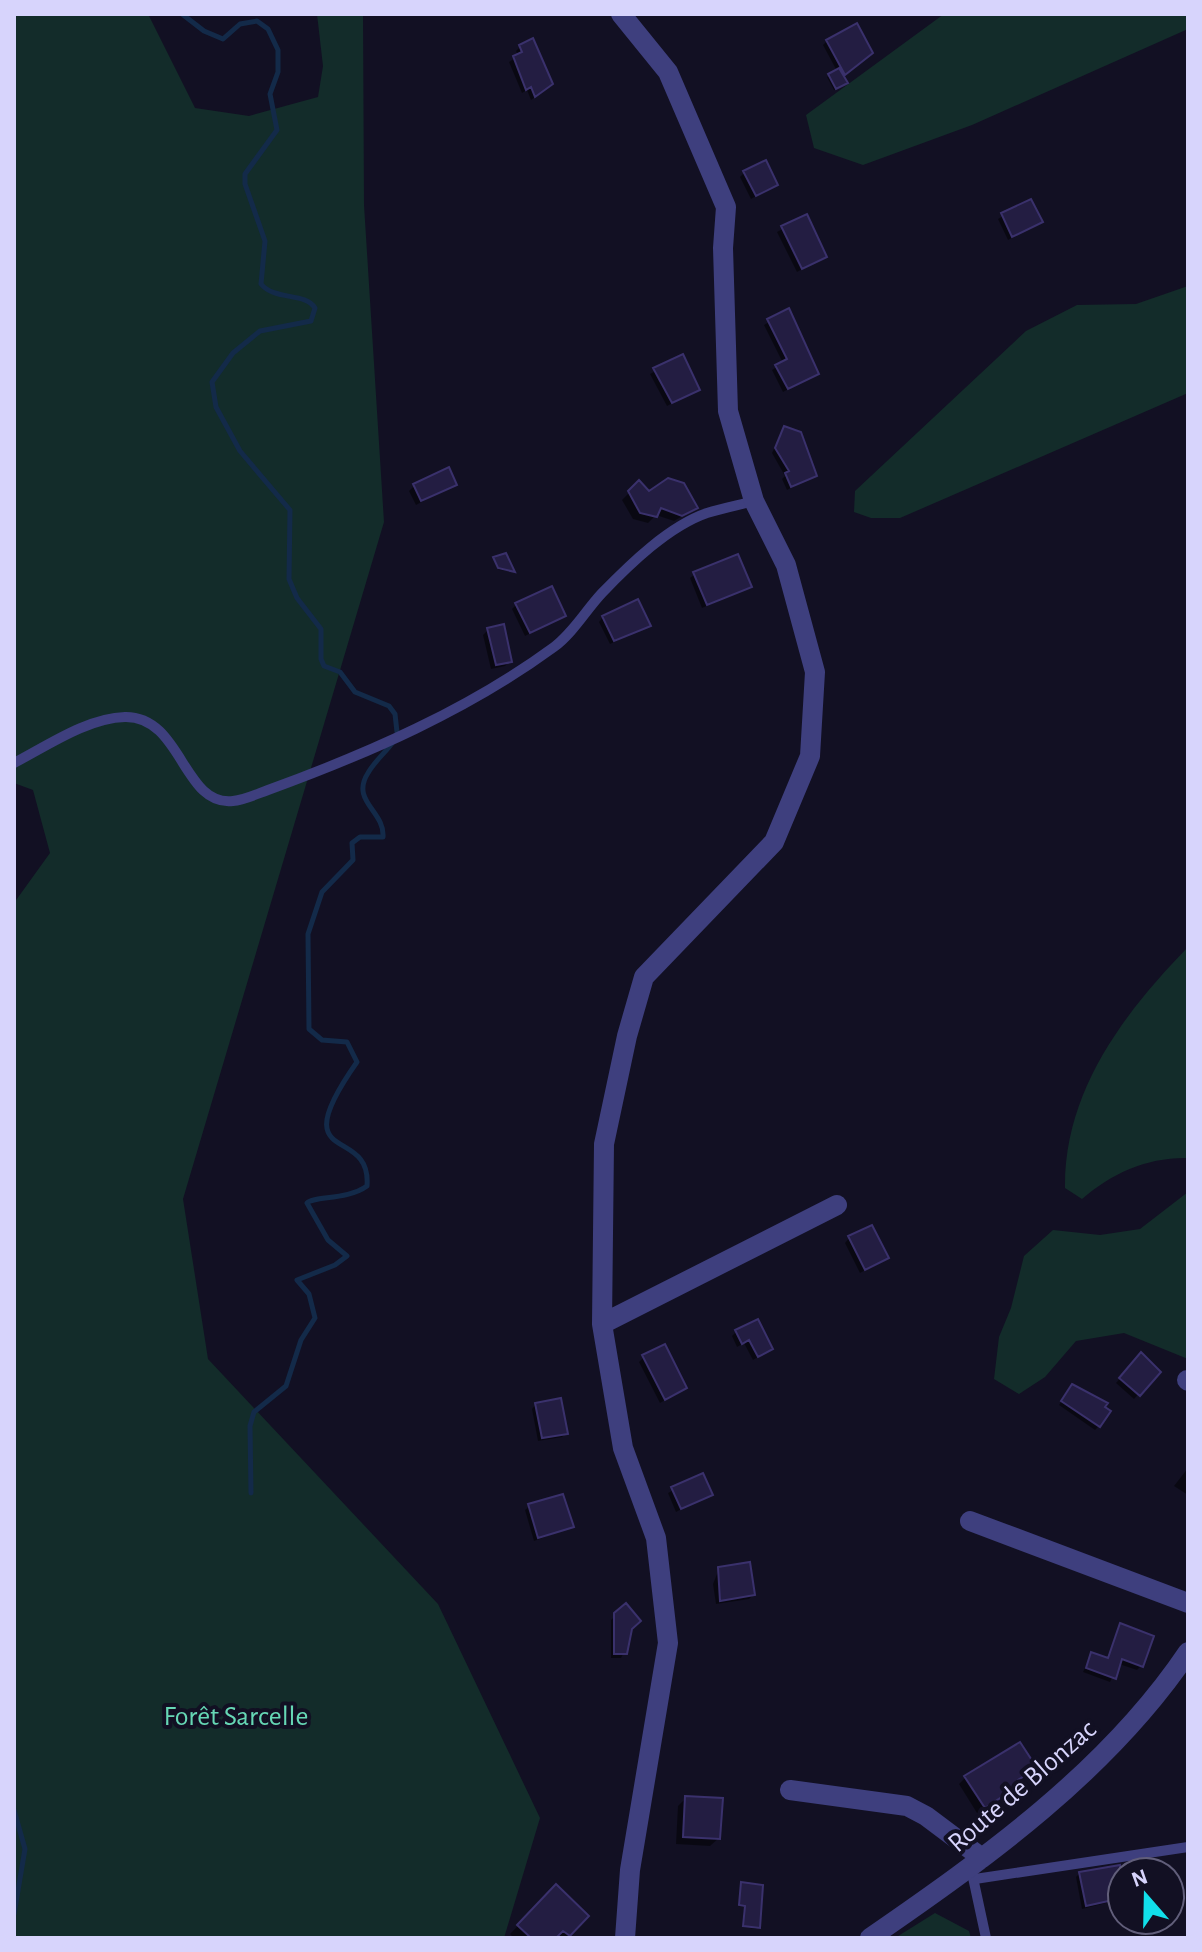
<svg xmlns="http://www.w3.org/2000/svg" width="1202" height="1952" font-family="'Alegreya Sans',sans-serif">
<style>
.green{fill:#132c2a}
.shadow{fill:#0007}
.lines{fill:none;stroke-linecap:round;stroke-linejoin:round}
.stream{stroke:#132a49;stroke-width:5}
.building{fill:#231d42;stroke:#3a316c;stroke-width:2}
.service{stroke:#3e3f7e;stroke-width:10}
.minor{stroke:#3e3f7e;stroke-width:20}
.labels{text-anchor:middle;stroke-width:8;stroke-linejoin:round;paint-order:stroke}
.park-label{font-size:28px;fill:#66d7b5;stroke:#121023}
.street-label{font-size:28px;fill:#d7d4fc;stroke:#121023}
</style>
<rect width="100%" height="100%" fill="#121023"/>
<path class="green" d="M14,14H148L195,108L249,116L318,97L323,66L317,14H363L364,205L384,522L183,1199L208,1359L438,1604L540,1818L504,1938H14V903L50,853L33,790L14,783Z
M944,14H1188V29L972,125L863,165L814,148L806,115Z
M1188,286V393L900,518H871L854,512L855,491L1026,331L1077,305L1136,304Z
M1188,947V1158C1148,1157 1112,1173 1082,1199L1065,1188C1064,1091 1124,1013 1188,947Z
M1188,1192V1359L1124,1333L1076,1341L1045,1377L1019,1394L994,1379L999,1337L1011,1308L1024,1256L1053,1230L1100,1235L1140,1229Z
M935,1913L969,1931L971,1938H895Z"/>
<path class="shadow" d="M827,41L867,57L842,76L843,85L834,90L827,77L837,71L823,45Z
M520,47L545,90L531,100L527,90L522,93L509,62L518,56L516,51Z
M744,173L776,184L751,199L740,177Z
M1030,201L1040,222L1008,240L998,219Z
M806,216L825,256L797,272L777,232Z
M788,311L817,373L783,392L772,370L783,363L764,325Z
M682,357L698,390L667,406L650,374Z
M784,428L814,476L787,490L782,479L785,476L772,453Z
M639,483L649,494L696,508L674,521L656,515L648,523L633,519L622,500Z
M455,484L416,505L409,491L414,486Z
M494,559L512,571L499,570Z
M695,574L749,587L702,608L690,578Z
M516,605L564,616L525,636L512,609Z
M603,617L648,626L610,644L599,622Z
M488,630L510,661L505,666L491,669L483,635Z
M849,1238L887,1258L860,1273L845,1243Z
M736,1332L771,1349L753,1360L744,1343L737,1347L732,1336Z
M1141,1355L1159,1372L1134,1399L1116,1383Z
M644,1357L685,1388L660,1403L639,1362Z
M1069,1391L1099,1426L1095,1430L1059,1405Z
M536,1404L566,1433L562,1437L538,1441L532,1409Z
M1188,1468V1495L1174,1486Z
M702,1475L710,1494L676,1512L668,1493Z
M530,1506L571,1527L534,1541L525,1510Z
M719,1569L753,1595L749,1599L716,1604L713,1584Z
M626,1606L630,1640L621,1658H611V1620Z
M1121,1626L1141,1666L1137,1670L1119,1664L1110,1682L1083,1672L1092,1654L1106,1659Z
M1035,1767L1016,1782L1011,1791L977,1813L959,1784L965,1778Z
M686,1798L719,1838L710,1846L676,1844L678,1806Z
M1118,1868L1122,1899L1082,1909L1076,1877L1080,1873Z
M742,1884L758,1927L756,1929L742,1927L744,1907L738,1906Z
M556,1887L586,1916L565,1938H514L510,1934Z"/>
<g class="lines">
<path class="stream" d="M182,14L204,31L223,39L240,24L257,21L268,29L278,50V72L270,94L277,130L245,174V184L265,241L261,284C275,301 305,292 315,308L311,321L260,331L233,353L212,382L216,407L240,451L290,510L289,579L297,598L321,629V659L324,666L340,672L355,692L389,706L395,714L397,732
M251,1493L250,1426L254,1412L286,1386L301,1340L315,1318L309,1294L297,1280L335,1265L347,1256L328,1240L307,1203C314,1196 348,1200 367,1186C372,1123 281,1170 357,1062L347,1042L322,1040L309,1029L308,934L322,892L353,860L352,843L360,837H383C385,811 350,801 368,773C374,762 385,753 393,742
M14,1810L25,1849L14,1914"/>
</g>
<path class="building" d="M857,23L873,53L845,75L826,40Z
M533,38L553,84L535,97L531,87L526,90L513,56L522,52L519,45Z
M839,68L848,83L836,89L828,74Z
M766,160L778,185L756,196L743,171Z
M1031,199L1043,222L1012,237L1001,213Z
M807,214L827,257L802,269L781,226Z
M789,308L819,374L788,389L775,365L787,359L767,319Z
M683,354L700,390L672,403L653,368Z
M784,426L801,432L817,476L791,487L785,473L789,471L775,448Z
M449,467L457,485L421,501L413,484Z
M668,478L684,483L698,508L682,516L661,508L657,517L640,513L628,491L639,480L649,491Z
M506,553L515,572L498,568L493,557Z
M738,554L752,587L707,605L693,572Z
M552,586L566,616L530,633L515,603Z
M638,599L651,626L614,641L602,616Z
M504,624L512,662L496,665L487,628Z
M872,1225L889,1258L865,1270L848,1236Z
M758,1319L773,1349L758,1357L749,1340L742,1344L735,1330Z
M665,1344L687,1388L665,1400L642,1355Z
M1141,1352L1161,1372L1140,1396L1119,1378Z
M1072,1384L1108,1403L1105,1407L1111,1411L1100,1427L1061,1401Z
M561,1398L568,1434L542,1438L535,1403Z
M703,1473L713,1495L681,1509L671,1487Z
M563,1494L574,1527L538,1538L528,1504Z
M750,1562L755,1595L720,1601L718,1567Z
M626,1603L641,1621L632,1629L627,1654H614V1613Z
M1120,1623L1154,1636L1143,1667L1122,1659L1116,1679L1086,1668L1091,1652L1108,1658Z
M1020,1742L1037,1768L1018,1780L1020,1785L985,1808L964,1776Z
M685,1796L723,1798L720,1839L683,1837Z
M1120,1865L1122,1898L1086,1906L1079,1872Z
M741,1882L763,1885L760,1928L743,1926L745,1906L739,1905Z
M556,1884L589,1916L570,1936L563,1931L556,1938H531L517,1925Z"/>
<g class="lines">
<path class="service" d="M14,763C47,746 87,718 125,717C182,716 183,807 233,801C244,800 257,794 268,790C367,754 468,710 554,647C573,633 586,610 602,593C630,564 669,526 707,513C723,508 739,505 754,501
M972,1873L986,1938
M975,1879L1188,1847"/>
<path class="minor" d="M621,14L668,72L726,207L723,248L728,411L754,501L786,565L815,672L810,756L774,842L644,977L627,1036L604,1144L602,1324L623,1448L656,1538L668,1643L630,1870L625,1938
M602,1324L837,1205
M1187,1380L1188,1381
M970,1521L1188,1603
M790,1790L907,1806L926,1816L982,1858
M870,1938C986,1858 1108,1771 1188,1652"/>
</g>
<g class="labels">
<g class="park-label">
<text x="236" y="1725">Forêt Sarcelle</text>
</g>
<g class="street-label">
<text transform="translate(1021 1785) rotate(-41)" y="10">Route de Blonzac</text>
</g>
</g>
<rect width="1202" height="1952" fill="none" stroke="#d7d4fc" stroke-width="32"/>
<g transform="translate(1146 1896) rotate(340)"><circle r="38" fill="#121023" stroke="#615e7a" stroke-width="2"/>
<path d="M0-6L14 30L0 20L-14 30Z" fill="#11e0eb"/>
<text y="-12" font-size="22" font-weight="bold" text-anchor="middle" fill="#d7d4fc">N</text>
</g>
</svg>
